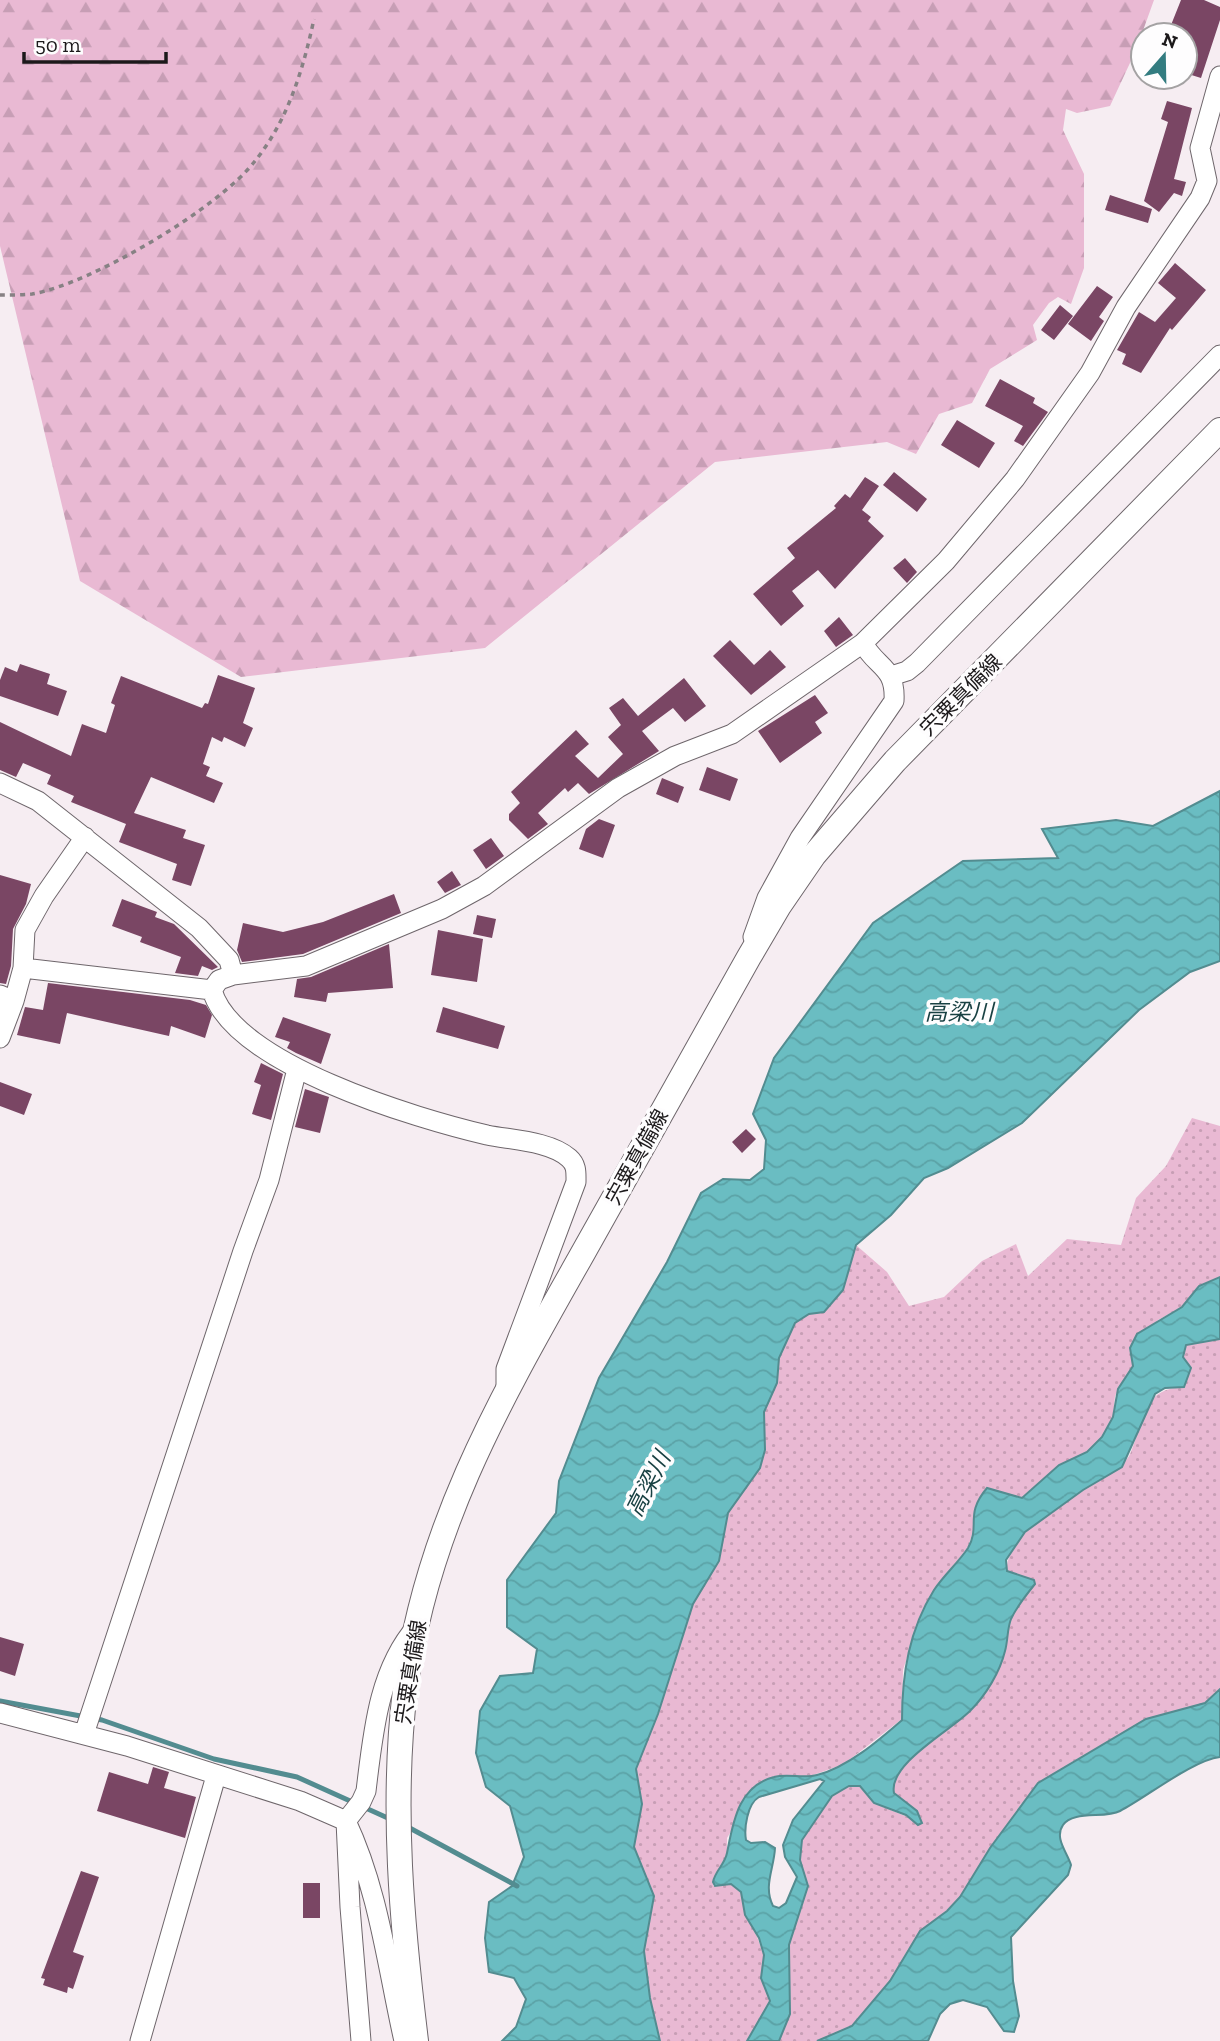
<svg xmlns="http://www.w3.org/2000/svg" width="1220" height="2041" font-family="'Zilla Slab','Noto Sans JP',serif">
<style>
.grass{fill:url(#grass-dots)}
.forest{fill:url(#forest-firs)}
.water{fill:url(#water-waves);stroke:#538c90;stroke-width:2;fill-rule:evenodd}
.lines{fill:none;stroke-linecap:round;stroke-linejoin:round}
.stream{stroke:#538c90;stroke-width:5}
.building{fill:#7a4664}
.minor-casing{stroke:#6e666b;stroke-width:21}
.major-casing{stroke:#6e666b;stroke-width:26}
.path{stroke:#878184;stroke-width:3.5;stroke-dasharray:5 5;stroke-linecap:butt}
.minor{stroke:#fff;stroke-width:19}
.major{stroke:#fff;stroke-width:24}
.labels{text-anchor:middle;stroke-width:7;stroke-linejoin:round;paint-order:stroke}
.street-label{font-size:21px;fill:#1c191b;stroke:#fefdfe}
.water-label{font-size:23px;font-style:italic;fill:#194143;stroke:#fefdfe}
</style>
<defs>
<pattern id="grass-dots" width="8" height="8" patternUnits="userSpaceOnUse" patternTransform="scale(1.75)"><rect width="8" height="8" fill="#e9b9d3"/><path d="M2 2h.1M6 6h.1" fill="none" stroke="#c79eb5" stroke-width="1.8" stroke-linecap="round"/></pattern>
<pattern id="forest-firs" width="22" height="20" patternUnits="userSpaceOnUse" patternTransform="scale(1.75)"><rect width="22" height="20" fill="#e9b9d3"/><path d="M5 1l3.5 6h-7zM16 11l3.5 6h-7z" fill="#c79eb5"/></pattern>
<pattern id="water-waves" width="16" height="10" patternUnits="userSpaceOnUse" patternTransform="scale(1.75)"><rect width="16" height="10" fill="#6abdc2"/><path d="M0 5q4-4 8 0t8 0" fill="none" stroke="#5ba2a6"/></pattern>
</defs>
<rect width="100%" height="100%" fill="#f6edf2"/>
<path class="grass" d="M1192,1118L1220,1126V1277L1199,1286L1182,1307L1158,1320L1130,1348L1133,1366L1115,1396L1113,1417L1102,1437L1087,1452L1059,1465L1021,1498L987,1488L968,1547L936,1588L917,1625L903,1670L902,1719L844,1764L805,1778L773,1777L737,1813L735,1825L727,1838V1854L714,1877L713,1886L731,1884L741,1892L764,1956L761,1978L770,2001L747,2041H660L650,1998L644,1951L654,1896L633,1847L642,1804L636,1769L658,1714L693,1604L719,1561L728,1513L760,1468L765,1450L764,1412L777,1383L779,1358L795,1322L809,1314L824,1312L843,1290L856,1245L887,1272L909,1306L944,1297L982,1261L1016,1244L1028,1276L1067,1239L1121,1245L1136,1198L1166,1166Z
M1220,1339V1689L1205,1703L1146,1719L1070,1763L1021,1804L960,1897L908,1949L890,1981L852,2026L817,2041H779L790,2014L789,1945L808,1886L800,1860L802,1839L832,1796L849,1786H859L874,1803L922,1823L920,1816L894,1793C888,1764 950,1731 970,1711C986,1695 1000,1672 1005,1651C1008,1641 1007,1629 1011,1619C1017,1606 1026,1595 1035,1584L1007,1571C1004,1527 1096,1485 1126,1460C1131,1455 1132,1448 1135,1441C1146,1409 1146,1390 1183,1387L1191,1368L1183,1357L1186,1344Z"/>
<path class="forest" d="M0,0H1154L1136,50L1110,106L1077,113L1066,109L1063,130L1084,174V268L1071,304L1058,297L1049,303L1033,325L1037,340L990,369L972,403L939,414L916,454L887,442L715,462L485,648L241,677L80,581L0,246Z"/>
<path class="water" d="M1220,791V961L1190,972L1139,1010L1022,1123L948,1168L924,1178L891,1215L856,1245L843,1290L824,1312L809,1314L795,1323L779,1358L777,1383L764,1412L765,1450L760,1468L728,1513L719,1561L693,1604L658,1714L636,1769L642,1804L634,1847L654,1896L644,1951L650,1998L660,2041H502L516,2027L526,1999L514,1978L489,1972L485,1938L489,1902L512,1886L524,1857L510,1806L486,1787L476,1753L480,1711L500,1676L533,1673L537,1649L507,1627V1580L556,1513L559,1481L599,1378L667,1262L701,1193L723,1179L750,1180L764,1169L766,1140L753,1114L774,1058L873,923L963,861L1058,858L1042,829L1116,820L1153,826Z
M1220,1277V1339L1186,1345L1183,1357L1191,1368L1184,1387L1165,1388L1155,1394L1122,1467L1083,1490L1025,1532L1006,1560L1007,1571L1034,1580L1035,1584C1026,1595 1017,1606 1011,1619C1007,1629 1008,1641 1005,1651C1000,1672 986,1695 970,1711C950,1731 888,1764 894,1793L917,1811L922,1823L918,1825L906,1815L874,1803L860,1786H849L832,1796L802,1840L800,1860L808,1886L789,1945L790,2014L779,2041H747L770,2001L761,1978L764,1955L759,1938L745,1915L741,1892L731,1884L715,1886L713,1882C715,1871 725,1864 727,1853C733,1823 738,1786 774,1777C788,1773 803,1779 817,1775C848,1767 879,1740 902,1720C902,1674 909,1630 934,1590C944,1575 958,1563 968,1548C981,1525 964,1515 987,1488L1022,1498L1059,1465L1087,1452L1102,1437L1113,1417L1118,1389L1133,1366L1130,1348L1137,1334L1182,1307L1199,1286ZM820,1779L824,1781L793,1820L783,1845L785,1857L797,1877L786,1903L779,1908L773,1906C763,1886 774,1869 775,1848L765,1842L751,1843L746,1840C744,1829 747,1804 759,1797Z
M1220,1689V1757C1193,1760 1147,1797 1120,1811C1105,1819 1073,1810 1063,1825C1054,1838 1067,1852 1071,1865L1068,1875L1011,1937L1013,1981L1019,2016L1014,2032L1004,2031L987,2007L963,2000L950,2004L940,2014L928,2041H817L852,2026L890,1981L920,1931L947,1911L960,1897L990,1848L1038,1783L1146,1719L1205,1703Z"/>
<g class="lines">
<path class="stream" d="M0,1701L102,1720L214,1759L297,1777L390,1819
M406,1826L517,1886"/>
</g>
<path class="building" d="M1181,0H1204L1220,7V20L1201,78L1185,73V35H1167Z
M1167,101L1192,108L1174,179L1186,182L1182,196L1174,193L1159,212L1144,201L1168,122L1161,119Z
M1110,195L1152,209L1148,223L1105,210Z
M1175,263L1206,290L1172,330L1170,328L1141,373L1122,364L1126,354L1117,350L1139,312L1155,322L1176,298L1158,283Z
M1097,286L1113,297L1099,317L1104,321L1091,341L1068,324Z
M1060,305L1073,316L1054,340L1041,330Z
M1000,379L1035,398L1033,403L1048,412L1023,446L1014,441L1023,426L985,406Z
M957,420L995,443L979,468L941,445Z
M894,472L927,499L917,512L883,485Z
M865,477L879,486L862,510L871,517L868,521L884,536L835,589L818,570L792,591L804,606L781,626L753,594L795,558L787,548L836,508L834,506L845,494L850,498Z
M905,558L917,572L907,583L893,568Z
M839,617L853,635L836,647L824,631Z
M730,640L754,665L770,650L786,667L751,695L713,656Z
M20,664L50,674L47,684L67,691L58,716L0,696V680L5,667L17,672Z
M218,675L255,688L243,723L253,728L245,747L224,737L222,742L212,737L203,764L210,767L206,776L223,783L214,803L151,777L134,813L186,830L183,838L205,845L191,886L172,880L177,864L119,842L126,824L71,802L74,796L47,784L51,775L23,763L16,777L0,770V722L71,756L82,724L106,733L115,705L111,703L121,676L202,708L205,703L208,704Z
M684,678L706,706L685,722L673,708L642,731L659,751L589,794L578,783L568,792L565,788L538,813L548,824L528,839L509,820V814L520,803L511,792L576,730L589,744L575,756L598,778L623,754L608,737L621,725L609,708L623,698L638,716Z
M815,695L828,713L815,722L822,733L780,763L758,731Z
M707,767L738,779L730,801L699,790Z
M662,778L684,787L678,803L656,794Z
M599,819L615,825L603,858L579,849L586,829Z
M491,838L504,856L486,869L473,850Z
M452,871L461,885L445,893L437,882Z
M0,875L31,884L26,904L13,929L11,966L6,984L0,983Z
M394,894L401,913L303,954L242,962L237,950L243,923L283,932L323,922Z
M122,899L157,912L155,917L174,924L218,967L212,970L202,966L198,976L175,973L181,957L140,942L142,937L112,926Z
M477,915L496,919L492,938L473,934Z
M438,930L483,939L477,982L431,975Z
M389,944L393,988L328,993L326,1002L294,997L297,979L311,977Z
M48,983L190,1000L206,1005L212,1015L205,1038L171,1026L169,1036L67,1013L60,1044L17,1035L25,1007L43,1010Z
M443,1007L505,1026L498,1049L436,1032Z
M283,1017L331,1034L321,1064L296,1053L287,1048L290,1042L275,1037Z
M261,1063L283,1074L271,1120L252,1114L261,1085L254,1082Z
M0,1082L32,1094L24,1115L0,1106Z
M305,1089L329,1097L320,1133L295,1127Z
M746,1129L756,1139L742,1153L732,1142Z
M0,1637L24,1644L15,1676L0,1671Z
M153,1767L169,1772L164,1788L196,1797L185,1838L97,1811L109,1772L148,1784Z
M81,1871L99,1877L73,1952L84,1956L73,1989L68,1987L67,1993L43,1985L45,1979L41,1978Z
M303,1883H320V1918H303Z"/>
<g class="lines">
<defs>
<path id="minor" d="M891,676L907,671L917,663L1220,355
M0,783L38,801L199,928L229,960L233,975
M753,937L767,898L800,838L894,701C896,666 876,668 863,643
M23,968L25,930L44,896L85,837
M0,995L14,1001L0,1038
M0,1014L14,1001L23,968L212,990
M506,1389V1369L576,1182C576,1173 577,1165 569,1158C550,1141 511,1140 487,1135C418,1119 232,1064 212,990L219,980L233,975L306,966L442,909L484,886L618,788L675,756L732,734L863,643L946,561L1015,479L1090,373L1126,307L1200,198L1207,181L1200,148L1220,76
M0,1713L127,1746L300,1801L346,1821C379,1891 387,1966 404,2041
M84,1734L243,1251L269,1180L297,1069
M140,2041L216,1776
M361,2041L350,1907L346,1821L361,1802L366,1791C373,1734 378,1670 417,1626"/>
<path id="major" d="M416,2041C402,1926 391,1806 405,1690C426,1525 503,1395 583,1253C638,1154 694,1056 749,957L779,906L814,855L895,761L1220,430"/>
</defs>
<use href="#minor" class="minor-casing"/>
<use href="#major" class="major-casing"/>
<path class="path" d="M0,295C10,295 22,295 32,294C91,284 219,208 255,161C288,120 303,70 314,19"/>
<use href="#minor" class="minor"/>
<use href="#major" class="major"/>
</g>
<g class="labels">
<g class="street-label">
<text transform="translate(961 695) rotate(-45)" y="7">宍粟真備線</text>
<text transform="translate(637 1157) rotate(-61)" y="7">宍粟真備線</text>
<text transform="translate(411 1672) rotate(-81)" y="7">宍粟真備線</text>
</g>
<g class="water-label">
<text x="959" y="1020">高梁川</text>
<text transform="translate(648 1484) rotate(-63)" y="8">高梁川</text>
</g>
</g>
<g transform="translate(1164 56) rotate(20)"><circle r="33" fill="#fefdfe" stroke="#a4a2a3" stroke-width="2"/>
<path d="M0-5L12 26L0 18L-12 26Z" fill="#337c80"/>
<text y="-10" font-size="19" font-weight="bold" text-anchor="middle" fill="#1c191b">N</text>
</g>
<path d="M24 52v10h142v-10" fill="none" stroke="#1c191b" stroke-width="3.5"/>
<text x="35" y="52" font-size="21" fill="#1c191b" stroke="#fefdfe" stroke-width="5" paint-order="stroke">50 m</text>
</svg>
